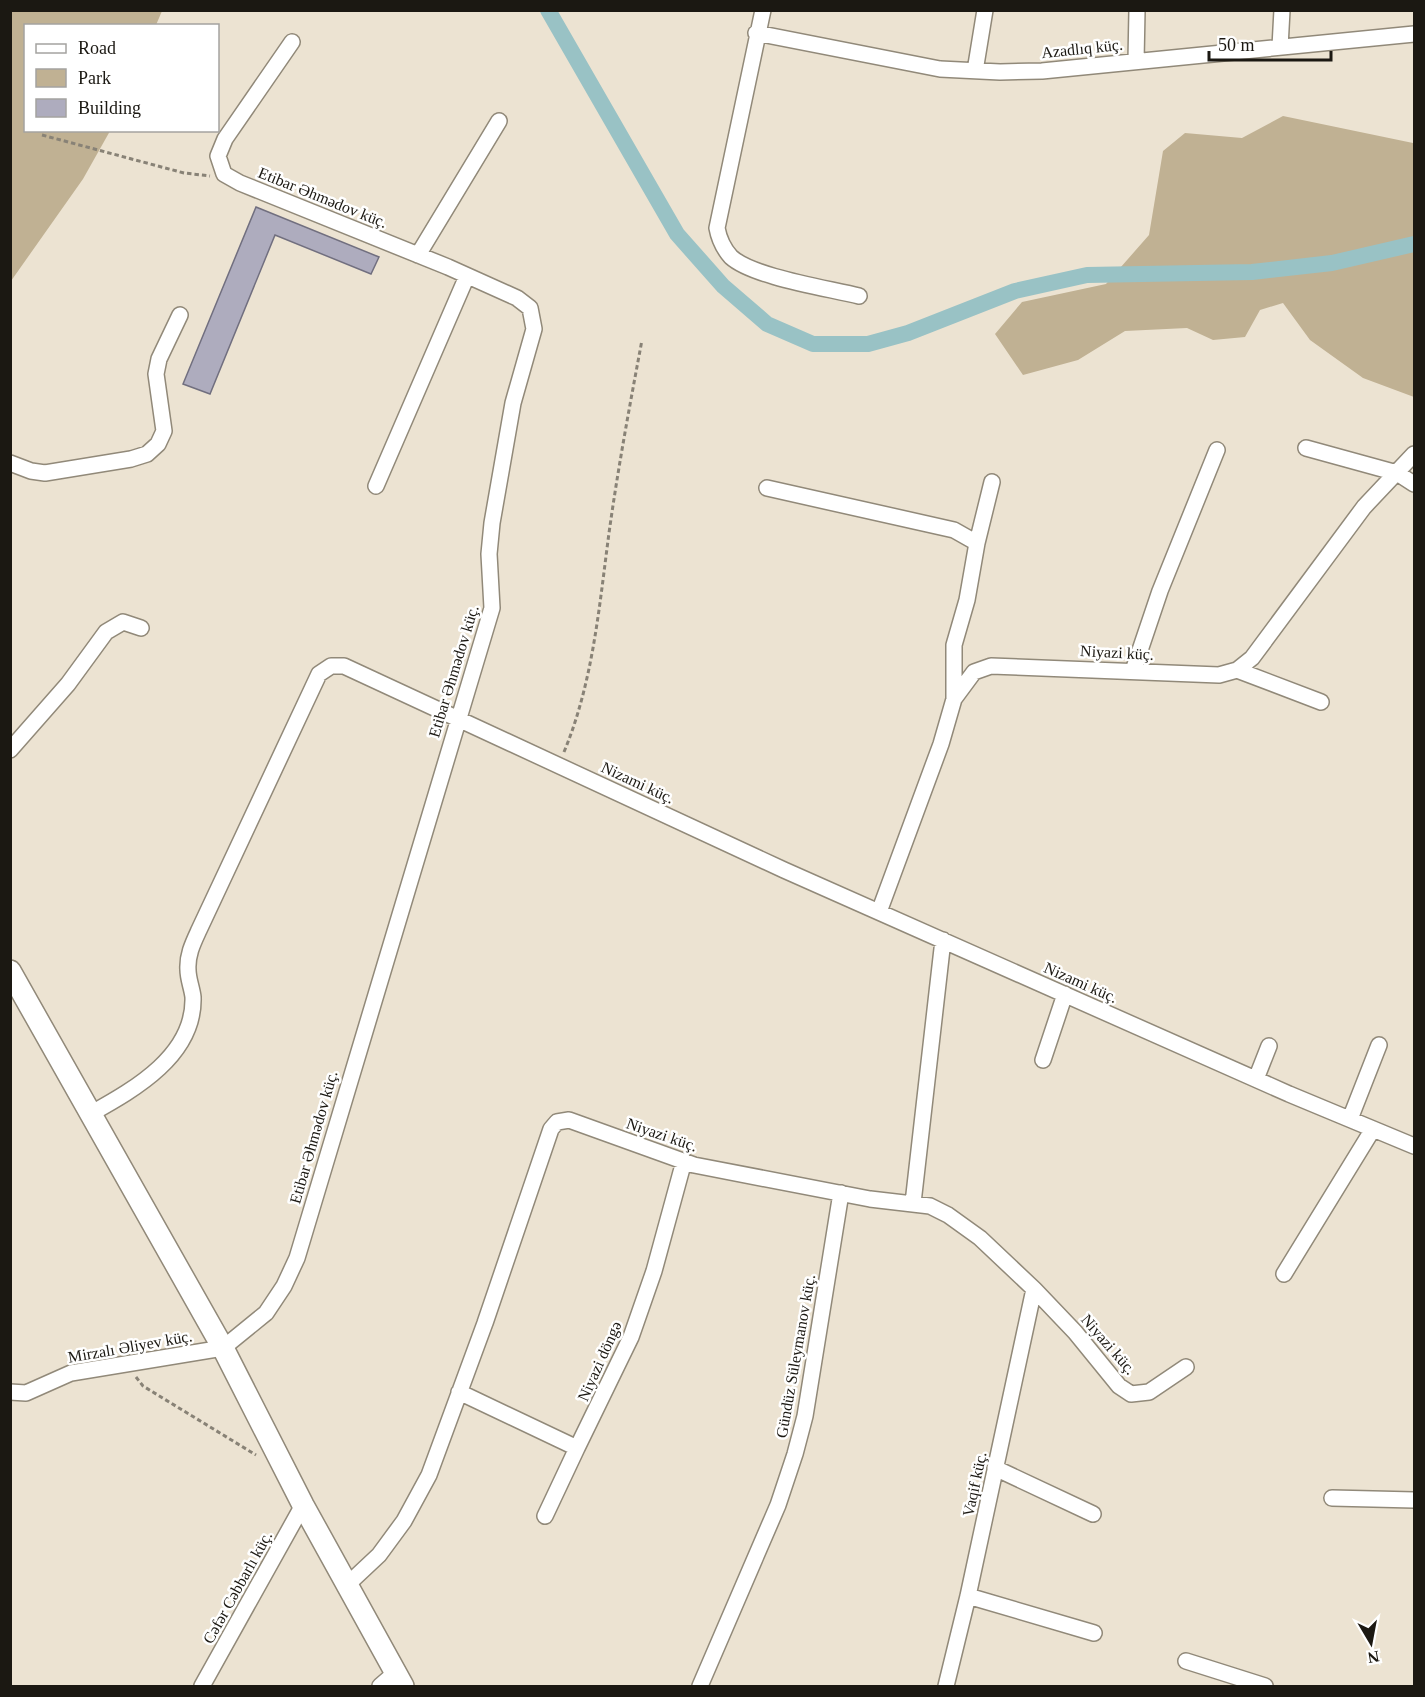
<svg xmlns="http://www.w3.org/2000/svg" width="1425" height="1697" font-family="Georgia,serif">
<style>
.green{fill:#c0b193}
.lines{fill:none;stroke-linecap:round;stroke-linejoin:round}
.canal{stroke:#99c2c5;stroke-width:16}
.building{fill:#aeacbe;stroke:#716f7f;stroke-width:1.5}
.street-casing{stroke:#918979;stroke-width:18}
.secondary-casing{stroke:#918979;stroke-width:24}
.path{stroke:#888276;stroke-width:3;stroke-dasharray:4.5 3;stroke-linecap:butt}
.street{stroke:#fff;stroke-width:15}
.secondary{stroke:#fff;stroke-width:21}
.labels{text-anchor:middle;stroke-width:5;stroke-linejoin:round;paint-order:stroke}
.street-label{font-size:16px;fill:#1b1812;stroke:#fff}
</style>
<rect width="100%" height="100%" fill="#ece3d2"/>
<path class="green" d="M11,10L162,11L156,25L26,26V130L110,131L83,179L11,281Z
M1283,116L1413,143L1414,397L1363,378L1310,340L1283,303L1260,310L1245,337L1213,340L1187,328L1125,331L1078,360L1023,375L995,334L1022,302L1106,284L1149,235L1163,151L1185,133L1242,138Z"/>
<g class="lines">
<path class="canal" d="M548,10L677,234L723,286L767,324L813,344H868L908,333L1015,291L1087,275L1252,272L1332,263L1414,244"/>
</g>
<path class="building" d="M256,207L379,257L371,274L275,235L210,394L183,384Z"/>
<g class="lines">
<defs>
<path id="street" d="M763,10L717,228C719,239 723,248 731,257C753,277 827,288 859,296
M756,33L940,69L1000,72L1042,71L1414,34
M1280,47L1282,10
M1136,61L1137,10
M975,71L985,10
M418,255L499,121
M1306,448L1397,473L1414,484
M10,463L31,471L45,473L131,459L147,454L158,444L164,431L156,374L159,359L180,315
M376,486L467,276
M767,488L954,530L977,543L967,600L954,645V699
M977,543L992,482
M1237,670L1321,702
M1133,671L1160,591L1217,450
M10,750L68,684L106,632L123,622L141,628
M879,912L941,744L954,699L974,672L991,666L1219,675L1237,670L1252,658L1364,507L1414,454
M1043,1060L1065,994
M1256,1079L1269,1046
M92,1113C135,1089 195,1055 193,997C192,988 188,979 188,970C187,955 193,943 199,930L319,674L331,666H344L784,870L1289,1094L1414,1146
M1350,1119L1379,1045
M913,1203L943,940
M1284,1274L1373,1129
M10,1392L26,1393L71,1373L223,1348L266,1313L284,1286L297,1258L492,608L489,554L492,523L513,403L534,329L530,308L517,298L448,267L240,183L224,174L218,156L225,139L292,42
M459,1392L577,1448L631,1337L654,1271L684,1161
M995,1468L1093,1514
M1332,1498L1414,1500
M545,1516L577,1448
M347,1585L379,1555L404,1521L429,1475L485,1323L551,1129L557,1122L569,1120L694,1165L870,1199L930,1206L948,1215L980,1238L1034,1289L1075,1332L1119,1386L1131,1394L1149,1392L1186,1367
M968,1596L1094,1633
M1186,1661L1265,1686
M202,1686L303,1505
M380,1686L395,1673
M700,1686L778,1505L795,1454L805,1416L841,1193
M946,1686L968,1596L1034,1289"/>
<path id="secondary" d="M10,971L223,1348L303,1505L403,1686"/>
</defs>
<use href="#street" class="street-casing"/>
<use href="#secondary" class="secondary-casing"/>
<path class="path" d="M42,135L184,173L210,176
M564,752C593,682 599,608 609,533C618,468 630,404 642,340
M136,1377L143,1386L256,1455"/>
<use href="#street" class="street"/>
<use href="#secondary" class="secondary"/>
</g>
<g class="labels">
<g class="street-label">
<text transform="translate(1082 48) rotate(-6)" y="6">Azadlıq küç.</text>
<text transform="translate(323 197) rotate(22)" y="6">Etibar Əhmədov küç.</text>
<text transform="translate(1117 652) rotate(3)" y="6">Niyazi küç.</text>
<text transform="translate(453 671) rotate(-73)" y="6">Etibar Əhmədov küç.</text>
<text transform="translate(638 782) rotate(25)" y="6">Nizami küç.</text>
<text transform="translate(1081 982) rotate(24)" y="6">Nizami küç.</text>
<text transform="translate(662 1134) rotate(19)" y="6">Niyazi küç.</text>
<text transform="translate(313 1137) rotate(-74)" y="6">Etibar Əhmədov küç.</text>
<text transform="translate(1109 1344) rotate(49)" y="6">Niyazi küç.</text>
<text transform="translate(130 1346) rotate(-10)" y="6">Mirzalı Əliyev küç.</text>
<text transform="translate(795 1356) rotate(-80)" y="6">Gündüz Süleymanov küç.</text>
<text transform="translate(599 1361) rotate(-66)" y="6">Niyazi döngə</text>
<text transform="translate(974 1484) rotate(-78)" y="6">Vaqif küç.</text>
<text transform="translate(237 1587) rotate(-61)" y="6">Cəfər Cəbbarlı küç.</text>
</g>
</g>
<rect width="1425" height="1697" fill="none" stroke="#1b1812" stroke-width="24"/>
<rect x="24" y="24" width="195" height="108" fill="#ffffff" stroke="#a4a3a0" stroke-width="1.5"/>
<rect x="36" y="44" width="30" height="9" fill="#ffffff" stroke="#a4a3a0" stroke-width="1.5"/>
<text x="78" y="54" font-size="18" fill="#1b1812">Road</text>
<rect x="36" y="69" width="30" height="18" fill="#c0b193" stroke="#a4a3a0" stroke-width="1.5"/>
<text x="78" y="84" font-size="18" fill="#1b1812">Park</text>
<rect x="36" y="99" width="30" height="18" fill="#aeacbe" stroke="#a4a3a0" stroke-width="1.5"/>
<text x="78" y="114" font-size="18" fill="#1b1812">Building</text>
<g transform="translate(1371 1643) rotate(170)" stroke="#ffffff" stroke-width="4.5" paint-order="stroke">
<path d="M0-4.5L10 22L0 15L-10 22Z" fill="#1b1812"/>
<text y="-9" font-size="16" font-weight="bold" text-anchor="middle" fill="#1b1812">N</text>
</g>
<path d="M1209 51v9h122v-9" fill="none" stroke="#1b1812" stroke-width="3"/>
<text x="1218" y="51" font-size="18" fill="#1b1812" stroke="#ffffff" stroke-width="4.5" paint-order="stroke">50 m</text>
</svg>
